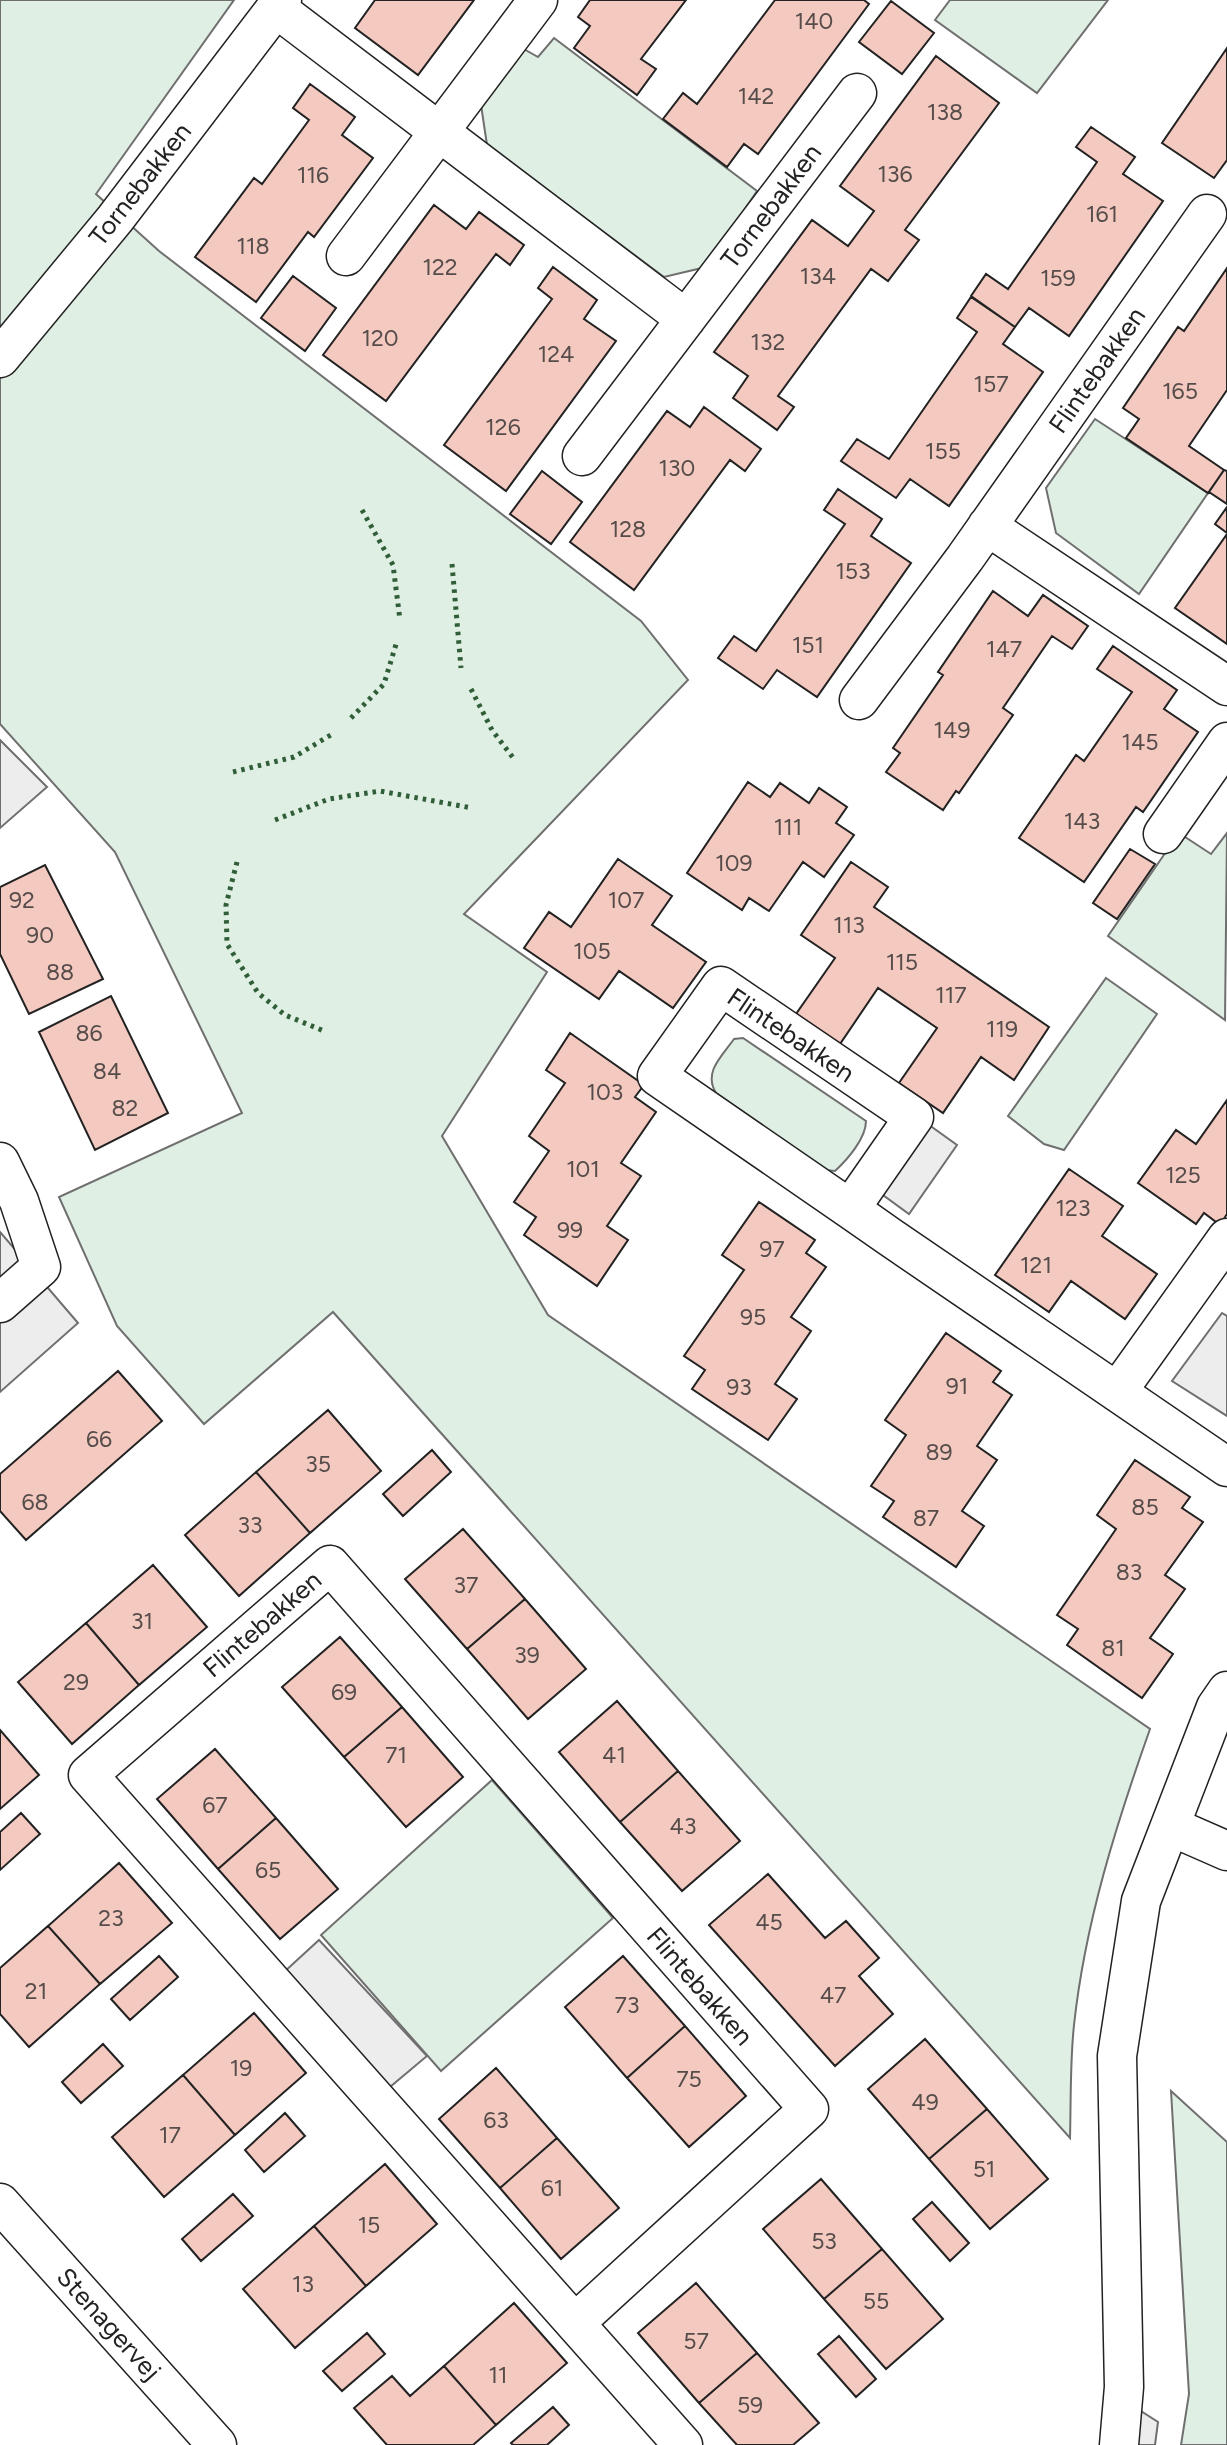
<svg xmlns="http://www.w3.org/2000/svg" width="1227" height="2445" font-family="Figtree,sans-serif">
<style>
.green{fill:#e0efe3;stroke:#6f6f6f;stroke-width:2}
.parking{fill:#ededed;stroke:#6f6f6f;stroke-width:2}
.building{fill:#f3c9c0;stroke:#222;stroke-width:2}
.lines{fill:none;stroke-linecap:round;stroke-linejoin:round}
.street-casing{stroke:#222;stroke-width:41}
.secondary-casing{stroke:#222;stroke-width:41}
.street{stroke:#fff;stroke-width:38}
.secondary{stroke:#fff;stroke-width:38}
.hedge{stroke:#2f5e38;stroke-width:5;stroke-dasharray:3.5 5;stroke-linecap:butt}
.labels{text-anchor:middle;stroke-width:5;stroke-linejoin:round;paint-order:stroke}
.number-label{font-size:23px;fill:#564c4a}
.street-label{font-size:26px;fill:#222;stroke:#fff}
</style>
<rect width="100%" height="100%" fill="#fff"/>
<path class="green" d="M0,0H234L96,194L159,251L641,621L688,680L464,914L547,972L442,1136L548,1315L1150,1729C1116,1825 1085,1923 1074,2025C1070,2062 1071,2100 1070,2138L333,1312L204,1424L117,1326L59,1197L242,1113L115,852L0,724Z
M950,0H1108L1037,93L935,20Z
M554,38L757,191L706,267L664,277L487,145L481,105L522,48L538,57Z
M1095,419L1208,493L1139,594L1056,533L1046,488Z
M1179,833L1211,854L1227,833L1225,1020L1108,936Z
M1106,978L1157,1014L1064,1150L1044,1144L1008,1116Z
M743,1038L866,1121C866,1138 848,1159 835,1171L825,1170L716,1093C703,1072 722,1056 734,1039Z
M492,1780L613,1918L441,2071L321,1935Z
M1171,2091L1227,2142V2445H1181L1189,2394Z"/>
<path class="parking" d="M0,740L47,787L0,828Z
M911,1112L957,1145L909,1214L861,1179Z
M0,1232L78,1323L0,1392Z
M1222,1313L1227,1316V1416L1172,1381Z
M319,1940L427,2056L372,2102L271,1984Z
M1119,2397L1158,2422L1155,2445H1113Z"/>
<path class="building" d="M375,0H474L418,75L355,28Z
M590,0H686L641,59L656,69L637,95L574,48L590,26L578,17Z
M775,0H864L869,4L758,154L744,144L727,167L663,119L683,93L697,104Z
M891,1L934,33L902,74L859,42Z
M1227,48V160L1214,178L1162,143Z
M936,56L999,103L905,230L919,240L888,281L871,269L778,396L794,407L777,430L733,398L748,376L714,352L812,220L848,246L874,211L840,186Z
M310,84L355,117L342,135L373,158L314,237L308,232L256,302L195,257L254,178L262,184L309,120L293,108Z
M1091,127L1135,157L1123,174L1163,201L1069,336L1029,308L1015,327L971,296L986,274L1008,289L1097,162L1076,147Z
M434,205L466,229L479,212L524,245L510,265L496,254L386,401L323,355Z
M553,267L597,300L584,319L616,341L506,491L444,445L552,299L538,288Z
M1227,268V390L1189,446L1224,470L1208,493L1126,438L1139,419L1123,408L1178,327L1184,331Z
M293,276L336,308L305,351L261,318Z
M971,297L1015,327L1003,344L1043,372L949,506L910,479L896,498L841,461L857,439L889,459L977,332L957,318Z
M704,407L761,449L745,471L730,460L634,590L570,542L667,411L690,427Z
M1224,470L1227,471V504L1209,492Z
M542,471L582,502L551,544L510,514Z
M838,489L882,519L871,536L911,563L817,697L777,670L763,689L718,658L734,636L756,651L845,524L824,510Z
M1227,507V533L1215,524Z
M1227,534V644L1175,608Z
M993,591L1028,616L1043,595L1088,626L1072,649L1052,636L1003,708L1013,715L959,793L956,791L943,810L886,772L900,753L893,748L943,675L938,672Z
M1113,646L1177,690L1164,709L1198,732L1143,812L1136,807L1084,882L1019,838L1076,755L1084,761L1132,692L1097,669Z
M748,782L770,797L780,783L809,803L819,788L847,807L836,823L854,835L824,877L803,862L769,911L749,898L742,910L687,873Z
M1130,849L1155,864L1117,919L1093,903Z
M618,859L672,896L652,925L706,962L673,1008L619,971L599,999L524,948L549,912L571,927Z
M851,862L888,887L874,907L1049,1027L1014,1080L981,1057L943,1113L899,1083L937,1028L878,988L840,1044L796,1014L835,958L801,935Z
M45,865L103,979L29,1014L0,954V887Z
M111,996L168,1113L95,1150L39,1032Z
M570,1033L644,1085L635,1097L656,1112L621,1163L641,1176L607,1226L628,1240L597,1286L524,1235L536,1217L514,1202L549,1151L529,1136L565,1083L546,1070Z
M1227,1100V1214L1220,1225L1204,1213L1196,1224L1138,1183L1176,1130L1196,1144Z
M1069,1169L1123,1206L1102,1236L1157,1274L1125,1319L1071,1281L1049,1312L995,1275Z
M759,1202L815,1240L806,1253L826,1267L791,1317L811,1331L775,1384L797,1399L768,1440L692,1389L705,1370L684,1356L744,1270L722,1255Z
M946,1333L1001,1371L993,1382L1012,1395L977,1446L997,1460L962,1511L984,1526L956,1567L883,1517L894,1501L871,1486L906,1435L885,1420Z
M118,1371L162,1421L26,1540L0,1511V1474Z
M328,1410L381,1471L310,1533L256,1472Z
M432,1450L451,1472L403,1516L383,1494Z
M1135,1460L1190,1497L1182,1508L1203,1522L1165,1575L1185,1589L1150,1638L1173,1654L1142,1698L1067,1645L1078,1629L1057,1615L1116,1529L1097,1515Z
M256,1472L310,1533L239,1596L185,1535Z
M463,1529L525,1599L467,1649L405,1579Z
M153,1565L207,1627L139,1685L86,1623Z
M525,1599L586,1669L528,1719L467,1649Z
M86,1623L139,1685L72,1744L18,1682Z
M340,1637L402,1707L344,1757L282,1687Z
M617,1701L678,1771L620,1822L559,1752Z
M402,1707L463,1777L406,1827L344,1757Z
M0,1730L39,1775L0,1809Z
M215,1749L276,1818L218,1869L157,1799Z
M678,1771L740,1841L682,1891L620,1822Z
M21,1813L40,1834L0,1870V1832Z
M276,1818L338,1889L280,1939L218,1869Z
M119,1863L172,1923L100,1984L48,1926Z
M768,1874L825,1938L846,1921L879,1958L859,1976L893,2014L835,2066L709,1925Z
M48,1926L100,1984L29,2047L0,2014V1968Z
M159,1956L178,1977L130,2020L111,1999Z
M623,1956L685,2026L627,2078L565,2007Z
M254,2013L306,2073L235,2135L183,2075Z
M685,2026L746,2096L689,2147L627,2078Z
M925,2039L987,2109L929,2159L868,2089Z
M103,2044L123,2066L81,2103L62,2082Z
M496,2068L557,2138L500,2188L439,2119Z
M183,2075L235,2135L164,2197L112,2137Z
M987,2109L1048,2179L990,2229L929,2159Z
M285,2113L305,2136L264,2172L245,2150Z
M557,2138L619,2208L561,2259L500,2188Z
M385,2164L437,2224L366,2286L314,2226Z
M821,2179L882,2249L824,2299L763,2229Z
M233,2194L253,2216L201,2261L182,2239Z
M932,2202L969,2243L950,2261L913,2219Z
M314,2226L366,2286L295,2348L243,2289Z
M882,2249L943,2319L886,2369L824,2299Z
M696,2283L757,2353L699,2403L638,2333Z
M514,2303L567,2363L496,2425L444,2366Z
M367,2333L385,2354L342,2391L323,2371Z
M839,2336L876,2379L856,2397L818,2354Z
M757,2353L819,2423L793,2445H737L699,2403Z
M444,2366L496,2425L473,2445H387L354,2408L392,2376L410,2396Z
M553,2407L569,2425L547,2445H513L511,2443Z"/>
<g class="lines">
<defs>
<path id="street" d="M276,8L686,319
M346,256L538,0
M0,358L115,219L282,0
M582,456L857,93
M987,526L1227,686
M859,700L965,558L1207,214
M1163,834L1227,742
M0,1162L19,1201L41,1267L0,1303
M850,1209L914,1117L721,986L657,1076L850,1209L890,1237L1227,1467
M1117,1392L1227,1238
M1170,1826L1227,1851
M576,2322L809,2109L330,1565L88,1775L683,2445
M1119,2445L1124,2387L1117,2056L1141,1901L1216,1707L1227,1691"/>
<path id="secondary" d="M0,2203L217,2445"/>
</defs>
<use href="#street" class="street-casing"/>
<use href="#secondary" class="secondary-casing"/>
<use href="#street" class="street"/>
<use href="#secondary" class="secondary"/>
<path class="hedge" d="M362,510L393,565L400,620
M452,564L461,668
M471,689L492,730L514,759
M351,718L384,684L397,641
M233,772L294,757L334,733
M275,820L329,799L380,791L472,808
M237,862L226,905L227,944L258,993L285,1015L324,1031"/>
</g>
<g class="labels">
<g class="number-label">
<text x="814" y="29">140</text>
<text x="756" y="104">142</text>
<text x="945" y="120">138</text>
<text x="895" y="182">136</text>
<text x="313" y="183">116</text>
<text x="1102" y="222">161</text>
<text x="253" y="254">118</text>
<text x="440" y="275">122</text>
<text x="818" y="284">134</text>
<text x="1058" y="286">159</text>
<text x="380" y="346">120</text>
<text x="768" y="350">132</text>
<text x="556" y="362">124</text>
<text x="991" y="392">157</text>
<text x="1180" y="399">165</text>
<text x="503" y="435">126</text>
<text x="943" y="459">155</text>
<text x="677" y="476">130</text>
<text x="628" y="537">128</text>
<text x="853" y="579">153</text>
<text x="808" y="653">151</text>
<text x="1004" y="657">147</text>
<text x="952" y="738">149</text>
<text x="1140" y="750">145</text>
<text x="1082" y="829">143</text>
<text x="788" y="835">111</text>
<text x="734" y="871">109</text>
<text x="22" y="908">92</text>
<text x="626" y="908">107</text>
<text x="849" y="933">113</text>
<text x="40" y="943">90</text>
<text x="592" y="959">105</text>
<text x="902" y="970">115</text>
<text x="60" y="980">88</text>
<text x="951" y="1003">117</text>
<text x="1002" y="1037">119</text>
<text x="89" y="1041">86</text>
<text x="107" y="1079">84</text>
<text x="605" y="1100">103</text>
<text x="125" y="1116">82</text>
<text x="583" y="1177">101</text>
<text x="1183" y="1183">125</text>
<text x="1073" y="1216">123</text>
<text x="570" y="1238">99</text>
<text x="772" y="1257">97</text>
<text x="1036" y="1273">121</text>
<text x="753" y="1325">95</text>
<text x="957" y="1394">91</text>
<text x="739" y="1395">93</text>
<text x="99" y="1447">66</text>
<text x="939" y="1460">89</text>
<text x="318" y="1472">35</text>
<text x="35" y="1510">68</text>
<text x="1145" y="1515">85</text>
<text x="926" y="1526">87</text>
<text x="250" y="1533">33</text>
<text x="1129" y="1580">83</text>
<text x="466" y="1593">37</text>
<text x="142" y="1629">31</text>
<text x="1113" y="1656">81</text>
<text x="527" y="1663">39</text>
<text x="76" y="1690">29</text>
<text x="344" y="1700">69</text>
<text x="396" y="1763">71</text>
<text x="614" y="1763">41</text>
<text x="215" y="1813">67</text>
<text x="683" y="1834">43</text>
<text x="268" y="1878">65</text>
<text x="111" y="1926">23</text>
<text x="769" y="1930">45</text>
<text x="36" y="1999">21</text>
<text x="833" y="2003">47</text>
<text x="627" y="2013">73</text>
<text x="241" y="2076">19</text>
<text x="689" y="2087">75</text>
<text x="925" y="2110">49</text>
<text x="496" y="2128">63</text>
<text x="170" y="2143">17</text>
<text x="984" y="2177">51</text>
<text x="552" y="2196">61</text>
<text x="369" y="2233">15</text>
<text x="824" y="2249">53</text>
<text x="303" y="2292">13</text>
<text x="876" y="2309">55</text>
<text x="696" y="2349">57</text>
<text x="498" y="2383">11</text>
<text x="750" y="2413">59</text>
</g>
<g class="street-label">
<text transform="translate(140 184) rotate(-52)" y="9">Tornebakken</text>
<text transform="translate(771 206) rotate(-53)" y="9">Tornebakken</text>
<text transform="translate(1097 370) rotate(-55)" y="9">Flintebakken</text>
<text transform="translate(791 1035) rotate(34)" y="9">Flintebakken</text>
<text transform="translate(262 1624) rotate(-41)" y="9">Flintebakken</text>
<text transform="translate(700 1986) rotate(49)" y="9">Flintebakken</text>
<text transform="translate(109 2324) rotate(48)" y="9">Stenagervej</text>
</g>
</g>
</svg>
